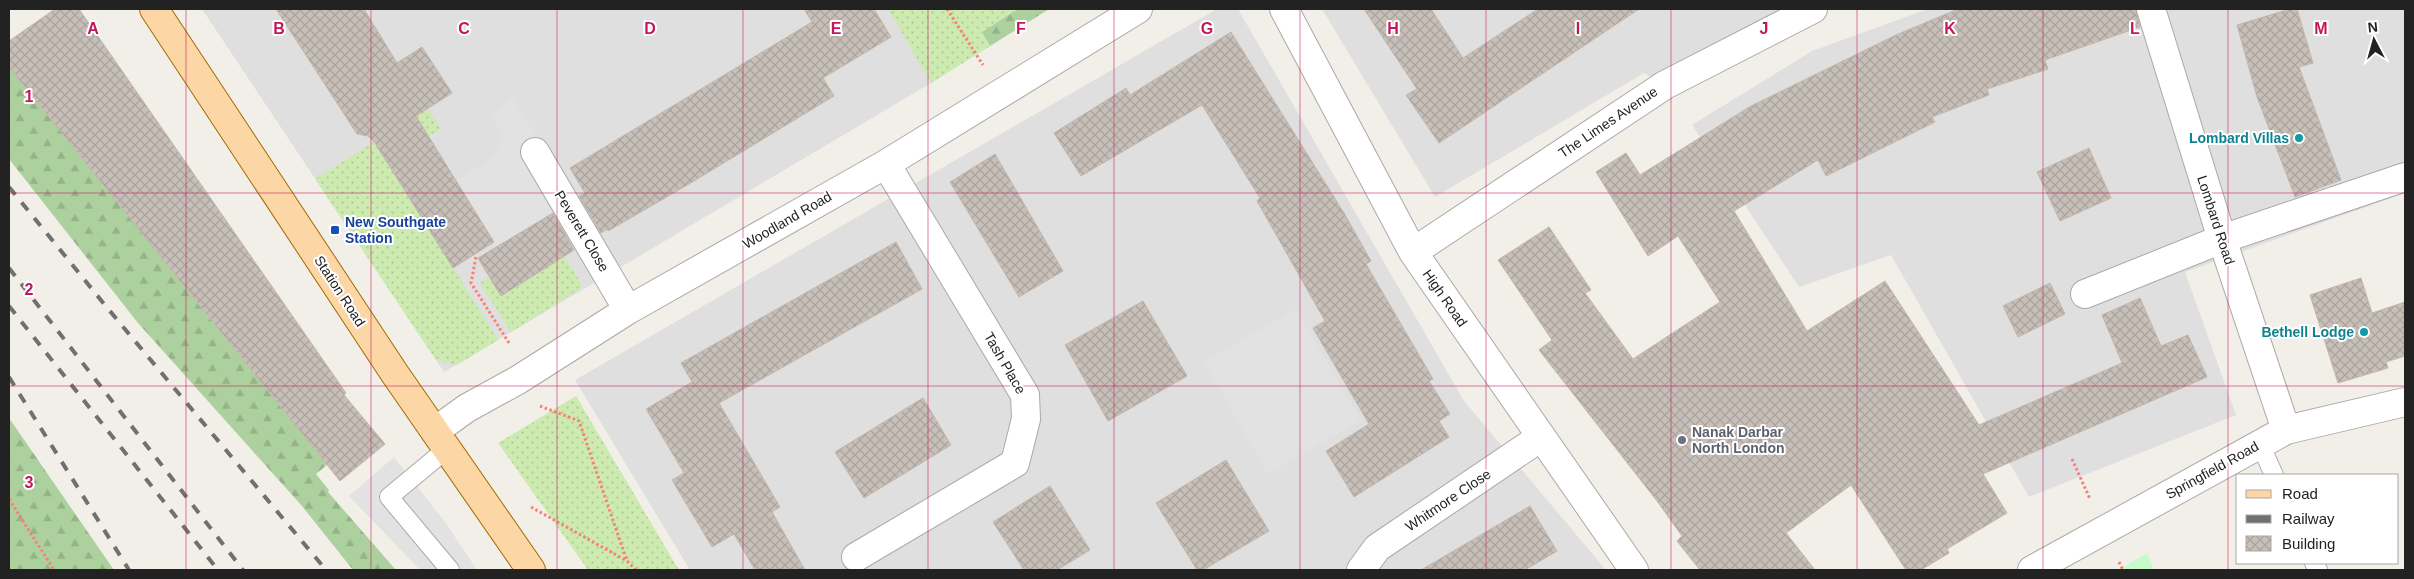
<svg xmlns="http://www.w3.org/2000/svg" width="2414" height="579" font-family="Arial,sans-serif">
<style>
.residential{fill:#e0dfdf}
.grass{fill:url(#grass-dots)}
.forest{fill:url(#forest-firs)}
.park{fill:#c8facc}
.parking{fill:#e2e2e2}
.building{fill:url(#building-cross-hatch);stroke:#c4b6ab}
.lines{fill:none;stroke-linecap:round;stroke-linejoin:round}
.service-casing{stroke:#a9a9a9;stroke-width:20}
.minor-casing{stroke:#a9a9a9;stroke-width:30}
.primary-casing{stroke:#a06b00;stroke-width:30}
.path{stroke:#fa8072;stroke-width:3;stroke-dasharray:2.5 2.5;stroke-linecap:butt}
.service{stroke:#fff;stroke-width:18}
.minor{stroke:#fff;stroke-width:28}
.primary{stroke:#fcd6a4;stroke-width:28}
.rail{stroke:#707070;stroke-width:4;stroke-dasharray:10 10;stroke-linecap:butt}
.grid{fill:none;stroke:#c2185b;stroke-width:1;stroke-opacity:0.55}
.culture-dot{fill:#0f9aa8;stroke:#fff;stroke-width:2}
.transit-dot{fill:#1a4fb4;stroke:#fff;stroke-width:2}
.worship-dot{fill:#6b7280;stroke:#fff;stroke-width:2}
.labels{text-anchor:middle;stroke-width:4;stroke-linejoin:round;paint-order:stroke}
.street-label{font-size:14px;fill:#222;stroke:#fff}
.culture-label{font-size:14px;font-weight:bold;fill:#0d838f;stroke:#fff;text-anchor:end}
.transit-label{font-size:14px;font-weight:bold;fill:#164399;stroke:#fff;text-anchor:start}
.worship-label{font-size:14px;font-weight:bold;fill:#5b616d;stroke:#fff;text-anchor:start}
.grid-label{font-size:16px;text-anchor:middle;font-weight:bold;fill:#c2185b;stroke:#fff;stroke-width:4;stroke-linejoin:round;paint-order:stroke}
</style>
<defs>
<pattern id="grass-dots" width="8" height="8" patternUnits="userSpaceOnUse" patternTransform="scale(1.25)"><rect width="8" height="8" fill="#cdebb0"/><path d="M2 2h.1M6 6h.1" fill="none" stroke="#b0c997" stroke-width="1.8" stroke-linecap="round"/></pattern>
<pattern id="forest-firs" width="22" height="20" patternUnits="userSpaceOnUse" patternTransform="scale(1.25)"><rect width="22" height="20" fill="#add19e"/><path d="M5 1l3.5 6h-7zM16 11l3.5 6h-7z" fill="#95b388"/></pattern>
<pattern id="building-cross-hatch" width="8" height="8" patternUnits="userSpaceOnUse" patternTransform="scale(1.25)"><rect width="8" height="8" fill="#c7bfb8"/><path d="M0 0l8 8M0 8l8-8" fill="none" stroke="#aba49e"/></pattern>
</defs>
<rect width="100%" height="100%" fill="#f2efe9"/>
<path class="residential" d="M202,9H1049L931,83L444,372Z
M1217,9H1238L1464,401L1606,570H690L575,380Z
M1322,9H1815L1665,85L1644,73L1435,197Z
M1928,9H2405V193L2185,272L2236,415L2029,497L1891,255L1799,287L1692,125L1812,51Z"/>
<path class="grass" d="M888,9H1018L982,32L990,46L931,83Z
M428,108L441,129L387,162L498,340L457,365L436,360L315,179Z
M564,256L581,283L580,289L511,332L480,283L490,277Z
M576,396L679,570H588L498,443Z"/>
<path class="forest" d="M1018,9H1049L990,46L982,32Z
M9,67L327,465L316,474L329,490L328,492L396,570H353L302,506L138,323L9,159Z
M9,418L114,570H9Z"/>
<path class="park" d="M2147,553L2154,570H2119Z"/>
<path class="parking" d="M513,99L575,198L497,247L456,181L489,160L496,153L500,144L499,129L490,115Z
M1296,309L1361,420L1268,474L1204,362Z
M394,457L445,522L477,570H420L349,496Z"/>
<path class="building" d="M55,9H79L346,393L344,395L385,444L340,481L9,67V41Z
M276,9H364L397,63L422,47L452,93L416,116L494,242L453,268L375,143L368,136L357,134Z
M804,9H874L891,37L823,78L834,96L689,184L608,231L607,229L601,233L579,196L585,193L570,168L812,22Z
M1364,9H1431L1463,58L1538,9H1639L1439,143L1406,95L1417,89Z
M1958,9H2136L2140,27L2045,60L2048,69L1987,89L1989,95L1932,117L1935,122L1826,176L1818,160L1734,211L1807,331L1885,281L1979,425L2122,363L2102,315L2140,298L2161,346L2188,335L2207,377L1983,474L2007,513L1947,549L1949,553L1921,570H1906L1851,485L1786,533L1815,570H1700L1677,541L1682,536L1657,501L1539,350L1552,340L1498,260L1549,227L1591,290L1585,293L1633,359L1720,302L1678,236L1648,256L1596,172L1626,153L1640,175L1751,106L1896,35Z
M2290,9H2297L2313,63L2299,67L2341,180L2295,197L2257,97L2237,25Z
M1231,32L1344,213L1371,261L1366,264L1433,379L1429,381L1450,414L1439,421L1449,437L1354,497L1326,451L1369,424L1313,328L1325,321L1257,201L1260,198L1202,105L1081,176L1054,133L1126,88L1130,95Z
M2089,148L2111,198L2060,221L2037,172Z
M995,154L1063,271L1019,297L950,182Z
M553,213L574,250L501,296L478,258Z
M896,242L922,289L719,403L780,507L772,512L805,570H755L734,534L712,547L672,480L684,473L646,409L692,382L681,363Z
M2361,278L2372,313L2405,302V356L2386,362L2388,368L2338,383L2310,295Z
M2050,283L2065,314L2018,337L2003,306Z
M1143,301L1187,376L1108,421L1065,345Z
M923,398L951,445L864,498L835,452Z
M1226,460L1269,531L1203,570H1197L1156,503Z
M1050,486L1090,550L1057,570H1024L993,522Z
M1530,506L1557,551L1525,570H1421Z"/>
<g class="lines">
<defs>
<path id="service" d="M2260,444L2274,475
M448,448L389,497L450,570
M2314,563L2318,570"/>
<path id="minor" d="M1284,9L1413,252L1634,570
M2151,9L2222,239L2286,430
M535,152L628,310
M1413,252L1665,85L1813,9
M2085,294L2222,239L2405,177
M435,431L467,408L518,380L628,310L886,164L1138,9
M856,557L1015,463L1026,419L1025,395L886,164
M1361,570L1377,548L1541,437
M2032,570L2286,430L2405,402"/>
<path id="primary" d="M154,9L395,374L531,570"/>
</defs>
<use href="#service" class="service-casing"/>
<use href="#minor" class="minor-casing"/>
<use href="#primary" class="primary-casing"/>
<path class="path" d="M947,9L983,65
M476,257L471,283L509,343
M540,406L579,421L627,561L636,570
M2072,459L2090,499
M9,499L54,570
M531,507L627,561
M2119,562L2123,570"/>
<use href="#service" class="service"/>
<use href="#minor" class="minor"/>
<use href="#primary" class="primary"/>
<path class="rail" d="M9,187L109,310L326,570
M9,268L243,570
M9,306L218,570
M9,377L129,570"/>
</g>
<path class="grid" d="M186,9V570M371,9V570M557,9V570M743,9V570M928,9V570M1114,9V570M1300,9V570M1486,9V570M1671,9V570M1857,9V570M2043,9V570M2228,9V570M9,193H2405M9,386H2405"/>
<g class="culture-dot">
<circle cx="2299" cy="138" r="5"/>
<circle cx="2364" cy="332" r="5"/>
</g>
<rect class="transit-dot" x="330" y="225" width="10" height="10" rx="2.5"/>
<circle class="worship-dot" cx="1682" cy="440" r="5"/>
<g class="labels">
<g class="street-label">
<text transform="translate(1608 122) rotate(-34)" y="5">The Limes Avenue</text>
<text transform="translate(787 220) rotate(-30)" y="5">Woodland Road</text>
<text transform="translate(2216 220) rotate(72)" y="5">Lombard Road</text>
<text transform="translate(582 231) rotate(59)" y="5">Peverett Close</text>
<text transform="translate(340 291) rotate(57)" y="5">Station Road</text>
<text transform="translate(1445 298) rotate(55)" y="5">High Road</text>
<text transform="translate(1005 363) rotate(60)" y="5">Tash Place</text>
<text transform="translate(2212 470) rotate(-29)" y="5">Springfield Road</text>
<text transform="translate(1448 500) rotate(-34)" y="5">Whitmore Close</text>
</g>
<g class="culture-label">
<text x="2289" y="143">Lombard Villas</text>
<text x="2354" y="337">Bethell Lodge</text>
</g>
<g class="transit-label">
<text x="345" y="227">New Southgate<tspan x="345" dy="16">Station</tspan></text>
</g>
<g class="worship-label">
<text x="1692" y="437">Nanak Darbar<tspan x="1692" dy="16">North London</tspan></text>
</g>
</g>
<g class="grid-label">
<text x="93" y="34">A</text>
<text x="279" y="34">B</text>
<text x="464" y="34">C</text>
<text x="650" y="34">D</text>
<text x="836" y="34">E</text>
<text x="1021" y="34">F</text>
<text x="1207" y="34">G</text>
<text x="1393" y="34">H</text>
<text x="1578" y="34">I</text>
<text x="1764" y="34">J</text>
<text x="1950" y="34">K</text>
<text x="2135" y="34">L</text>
<text x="2321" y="34">M</text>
<text x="29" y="102">1</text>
<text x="29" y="295">2</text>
<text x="29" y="488">3</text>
</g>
<rect width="2414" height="579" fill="none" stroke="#222222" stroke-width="20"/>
<rect x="2236" y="474" width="162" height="90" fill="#ffffff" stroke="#a7a7a7"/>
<rect x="2246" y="490" width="25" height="8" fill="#fcd6a4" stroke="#a7a7a7"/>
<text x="2282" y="499" font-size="15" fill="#222222">Road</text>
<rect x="2246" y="515" width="25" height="8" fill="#707070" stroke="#a7a7a7"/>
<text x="2282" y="524" font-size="15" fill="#222222">Railway</text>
<rect x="2246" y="536" width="25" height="15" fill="url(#building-cross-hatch)" stroke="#a7a7a7"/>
<text x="2282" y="549" font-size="15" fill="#222222">Building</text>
<g transform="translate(2374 40) rotate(354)" stroke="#ffffff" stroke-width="4" paint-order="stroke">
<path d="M0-4L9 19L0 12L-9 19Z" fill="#222222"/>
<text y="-8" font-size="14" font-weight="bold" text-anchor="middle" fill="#222222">N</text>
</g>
</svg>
